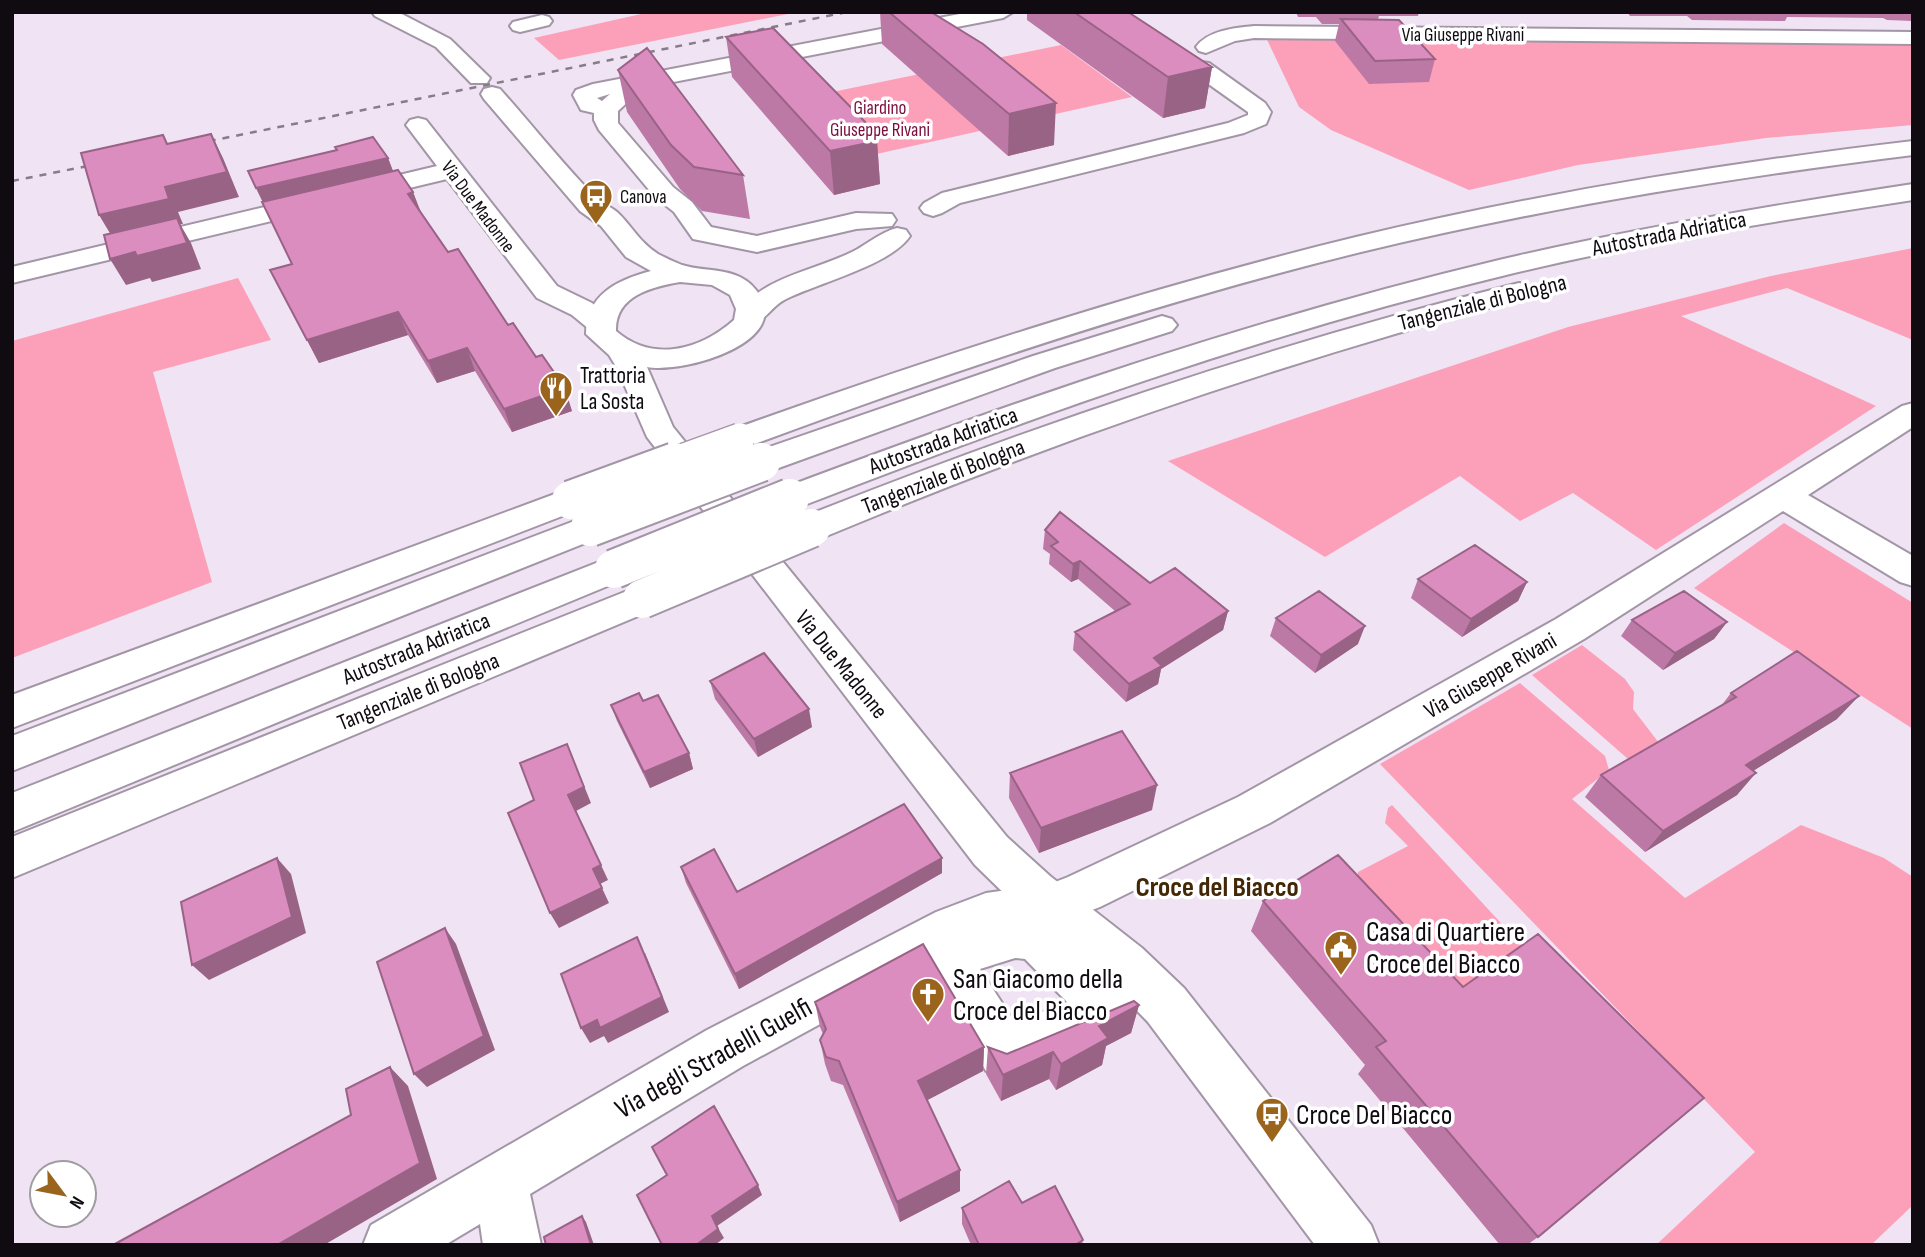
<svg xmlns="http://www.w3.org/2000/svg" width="1925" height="1257" font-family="'Sofia Sans Condensed',sans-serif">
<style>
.green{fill:#fca0b9}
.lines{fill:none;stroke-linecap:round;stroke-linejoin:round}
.minor-casing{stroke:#a296a6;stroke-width:4}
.major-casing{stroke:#a296a6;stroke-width:4}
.highway-casing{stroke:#a296a6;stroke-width:4}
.minor{fill:#fff;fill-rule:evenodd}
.major{fill:#fff;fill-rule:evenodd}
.highway{fill:#fff;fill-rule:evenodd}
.rail{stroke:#867d89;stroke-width:2.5;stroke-dasharray:7 7;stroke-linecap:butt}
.highway-bridge-far1-casing{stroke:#a296a6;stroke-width:32;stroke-linecap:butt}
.highway-bridge-casing{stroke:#a296a6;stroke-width:42;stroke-linecap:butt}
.highway-bridge-far1{stroke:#fff;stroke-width:29}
.highway-bridge{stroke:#fff;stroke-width:38}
.wall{fill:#bc79a5}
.shaded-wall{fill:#996386}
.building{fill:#db8dc0;stroke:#996386;stroke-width:2}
.labels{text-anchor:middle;stroke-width:7;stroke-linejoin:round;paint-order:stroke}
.far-street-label{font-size:19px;fill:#0f0b11;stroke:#fff}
.far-park-label{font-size:19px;fill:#7b0d3c;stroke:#fff}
.far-poi-label{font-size:19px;fill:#0f0b11;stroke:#fff;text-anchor:start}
.street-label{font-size:23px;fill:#0f0b11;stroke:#fff}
.poi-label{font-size:23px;fill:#0f0b11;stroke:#fff;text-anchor:start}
.near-neighbourhood-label{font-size:28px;font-weight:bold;fill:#422806;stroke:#fff}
.near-poi-label{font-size:28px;fill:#0f0b11;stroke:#fff;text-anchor:start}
.near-street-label{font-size:28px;fill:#0f0b11;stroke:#fff}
</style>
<rect width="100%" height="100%" fill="#f0e3f4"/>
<path class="green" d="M650,12H798L559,60L534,38Z
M1261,27L1913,41V125L1766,138L1578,165L1469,190L1331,130L1299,107Z
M1061,45L1132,97L863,157L808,97Z
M1913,248V340L1787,288L1681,316L1876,406L1656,550L1573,493L1520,521L1460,476L1325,557L1168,461L1568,327L1771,276Z
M238,278L271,340L153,372L212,582L12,658V341Z
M1784,523L1913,603V729L1694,588Z
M1582,645L1625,679L1634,692L1633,709L1659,743L1628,759L1532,675Z
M1520,683L1605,756L1609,770L1572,799L1685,898L1801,825L1884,858L1913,877V1205L1871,1245H1656L1755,1152L1380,764Z
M1392,805L1524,948L1448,1002L1352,903L1358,872L1408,846L1385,823L1388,808Z"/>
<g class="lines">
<defs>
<path id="minor" d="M970,12H1013L1003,18L632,90L635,95L618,111V123L673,187L692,202L711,227L757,236L856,213L892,214L896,220L892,226L856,229L757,252L693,239L674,212L655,197L599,130L594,120V113L581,110L573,95L576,90L593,84ZM610,94L602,101L597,98Z
M542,15L549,17L552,21L549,25L520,32L513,30L510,26L513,22Z
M1254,26L1913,32V44L1254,38L1235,41L1206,53L1199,51L1196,47C1208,30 1235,28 1254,26Z
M1201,62L1209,63L1265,103L1271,112L1266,124L1244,133L960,203L942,213L933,216L924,213L920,208L924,203L942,193L1228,123L1248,115V112L1193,73L1190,68L1193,63Z
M418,118L426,120L557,286L592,303L614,323L609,329L599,332L589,329L572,315L537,298L447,179L12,283V267L437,166L406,125L410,120Z
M897,228L906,230L910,236C891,265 818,283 786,299C767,308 767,327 741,320L737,314C763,276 815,271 854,251C869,243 881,232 897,228Z
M1913,403V427L1808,495L1913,556V586L1900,582L1783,511L1584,639L1270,823L1100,907L1055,924L1127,992L1134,1009L1127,1026L1004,1078L986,1071L925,967L743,1066L530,1194L541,1245H483L480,1224L445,1245H363L371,1225L707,1030L936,912L986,893L1050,884L1068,877L1238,797L1556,619L1902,406ZM1015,958L1025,959L1067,1002L1015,1023L980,969Z"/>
<path id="major" d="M372,12H398L450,39L490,78L487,83H471L436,47L375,16Z
M492,87L500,89C532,125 562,163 595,197C601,204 610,206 617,212C632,226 640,243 658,254C666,258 674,262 682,265C708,273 737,266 756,290C797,342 683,374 647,367L673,427L1007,837L1050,876L1142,948L1184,988L1371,1225L1379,1245H1315L1148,1022L1107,980L1017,906L975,865L647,437L617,368L609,355L586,334C586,295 617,280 651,271L626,257L601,226L580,211L484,99L481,94L484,89ZM680,282L712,285L730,295L736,309L734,320C700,350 653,363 616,331C615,296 651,287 680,282Z"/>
<path id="highway" d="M1913,141V155C1727,178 1543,208 1361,252C1154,303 951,371 752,445L740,448L728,445L724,438L728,431C935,357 1143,289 1356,237C1540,193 1726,163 1913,141Z
M1913,184V200C1775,221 1637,243 1502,276C1263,334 1031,417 802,506L790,510L778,506L773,498L778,490C1014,401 1253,319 1499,260C1636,228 1774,205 1913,184Z
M1519,283L1529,285L1533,291L1529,297C1288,360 1054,441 824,537L811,540L798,537L793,528L798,519C1034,425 1273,344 1519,283Z
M1162,316L1172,319L1177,325L1172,331L1055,368L773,470L761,473L749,470L744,462L749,454L1033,356Z
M571,488L583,492L588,500L583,508L12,728V695Z
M590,515L603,518L608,527L603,536L12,771V736Z
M614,556L627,560L632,569L627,578L12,832V793Z
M642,585L655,589L661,599L655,609L12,878V837Z"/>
</defs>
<use href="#minor" class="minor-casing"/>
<use href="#major" class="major-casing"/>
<use href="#highway" class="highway-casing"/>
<use href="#minor" class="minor"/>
<use href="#major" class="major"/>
<use href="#highway" class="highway"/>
<path class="rail" d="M195,144L847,12
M12,181L103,163"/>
<defs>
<path id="highway-bridge-far1" d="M671,463L740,438
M757,463L761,462"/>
<path id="highway-bridge" d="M571,500L675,462
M590,527L761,462
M614,569L790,498
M642,599L811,528"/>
</defs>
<use href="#highway-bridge-far1" class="highway-bridge-far1-casing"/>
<use href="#highway-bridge" class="highway-bridge-casing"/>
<use href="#highway-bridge-far1" class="highway-bridge-far1"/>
<use href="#highway-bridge" class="highway-bridge"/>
</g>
<path class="wall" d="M880,12H931L1054,145L1008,156L882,44Z
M1027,12H1128L1212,67L1205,108L1163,118L1027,20Z
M1296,12H1419L1418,16H1379L1378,19L1435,59L1429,82L1369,84L1335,41L1339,24H1322L1316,17H1298Z
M1627,12H1913V21L1887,20L1883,18L1787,17L1785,21L1692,20L1687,16H1630Z
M726,37L876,133V139L877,141L880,184L834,195L732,77Z
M618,70L743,175L750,219L702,211L680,189L627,112Z
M335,147L388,158L393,171L413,192L421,212L448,252L508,325L572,411L512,432L475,371L437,383L408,335L319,363L270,270L292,264L248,171L336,150Z
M1045,530L1150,583L1228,611L1223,630L1161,669L1158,684L1126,702L1073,650L1075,632L1115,611L1078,579L1071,582L1049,564L1050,554L1043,549Z
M1418,579L1527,582L1518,601L1462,637L1411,598Z
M1276,618L1358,644L1315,673L1270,636Z
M1632,620L1727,622L1714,639L1663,670L1621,636Z
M710,681L812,727L758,757L715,699Z
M1731,693L1837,719L1753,771L1737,795L1645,852L1585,797L1601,775L1721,706Z
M643,701L689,753L693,769L650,788L617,721L611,705Z
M1010,773L1152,810L1039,853L1009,798Z
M942,858V873L739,989L686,883L681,867L737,892Z
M1263,901L1463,987L1538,1237L1527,1245H1500L1358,1074L1365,1065L1251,931Z
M815,1002L984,1047L983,1071L927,1100L960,1170V1191L900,1222L843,1085L831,1081L825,1064L820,1040L823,1034L820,1027Z
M1139,1005L1131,1033L1106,1046L1102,1065L1056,1090L1049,1079L1001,1101L986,1074L988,1047L1007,1054Z
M1022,1203L1083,1240L1082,1245H971L962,1224V1208Z"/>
<path class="shaded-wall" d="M1212,67L1205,108L1163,118L1168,77Z
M1056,103L1054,145L1008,156L1009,114Z
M211,134L223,158L239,197L178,212L183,224H180L191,243L201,269L152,282L150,278L126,285L110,259L135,252L187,243L114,240L99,215Z
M877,141L880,184L834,195L830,151Z
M388,158L394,174L264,204L256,188Z
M413,192L421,214L408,194Z
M398,312L408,335L319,363L307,340Z
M467,348L475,371L437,383L428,361Z
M565,388L572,411L512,432L504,409Z
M1080,561L1078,579L1071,582L1073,564Z
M1527,582L1518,601L1462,637L1471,619Z
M1228,611L1223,630L1161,669L1158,684L1126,702L1129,684L1154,658Z
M1727,622L1714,639L1663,670L1675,653Z
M1365,626L1358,644L1315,673L1321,655Z
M1859,696L1837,719L1727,787L1746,765Z
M809,709L812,727L758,757L754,739Z
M567,744L591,803L576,811L568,795Z
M689,753L693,769L650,788L644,772Z
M1756,773L1737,795L1645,852L1663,831Z
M1157,785L1152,810L1039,853L1041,828Z
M277,858L291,874L306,933L209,980L192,965Z
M942,858V873L739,989L735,974Z
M601,865L608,880L600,884L593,869Z
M602,888L609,903L559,928L550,913Z
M445,928L456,944L495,1050L427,1087L414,1074Z
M645,953L669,1012L608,1043L604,1036L590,1043L581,1028Z
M1139,1005L1131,1033L1106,1046L1102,1065L1056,1090L1061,1064L1099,1026Z
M984,1047L983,1071L920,1104L918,1081Z
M1053,1052L1049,1079L1001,1101L1003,1075Z
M390,1067L408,1086L437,1179L324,1245H277Z
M960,1170V1191L900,1222L897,1202Z
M758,1185L762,1195L717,1226L724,1238L715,1245H696L712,1216Z
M582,1216L586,1222L594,1245H591Z"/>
<path class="building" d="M889,12H931L983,44L1056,103L1009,114Z
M1074,12H1128L1212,67L1168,77Z
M1341,19L1399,20L1435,59L1375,61Z
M773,28L876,133H870L877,141L830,151L726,37Z
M647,48L743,175L694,167L671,145L618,70Z
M211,134L227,172L165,187L169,199L99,215L81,153L163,135L167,144Z
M373,137L388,158L256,188L248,171L337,150L335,147Z
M398,170L413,192L408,194L448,252L458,249L508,325L513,323L536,357L542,355L565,388L504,409L467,348L428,361L398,312L307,340L270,270L292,264L262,202Z
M177,218L187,243L137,256L135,252L110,259L104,235Z
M1060,512L1150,583L1175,568L1228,611L1154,658L1162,666L1129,684L1075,632L1130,604L1080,561L1073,564L1051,546L1058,542L1045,530Z
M1475,545L1527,582L1471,619L1418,579Z
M1319,591L1365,626L1321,655L1276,618Z
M1684,591L1727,622L1675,653L1632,620Z
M1797,651L1859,696L1746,765L1756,773L1663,831L1601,775L1736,697L1731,693Z
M764,653L809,709L754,739L710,681Z
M639,693L643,701L658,695L689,753L644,772L611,705Z
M1122,731L1157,785L1041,828L1010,773Z
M567,744L584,787L568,795L601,865L593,869L602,888L550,913L508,813L534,800L520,763Z
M904,804L942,858L735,974L681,867L714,849L737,892Z
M1338,855L1463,987L1538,934L1704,1098L1538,1237L1376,1047L1386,1041L1263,901Z
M277,858L292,917L192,965L181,902Z
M445,928L484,1036L414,1074L377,962Z
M637,937L662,997L600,1028L597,1020L581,1028L561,974Z
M923,944L984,1047L918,1081L960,1170L897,1202L839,1061L826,1057L820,1040L826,1029L815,1002Z
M1134,1001L1139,1005L1099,1026L1108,1038L1061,1064L1053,1052L1003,1075L988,1047L1007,1054Z
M390,1067L420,1163L277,1245H113L351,1115L346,1089Z
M714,1106L758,1185L712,1216L718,1229L696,1245H662L637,1195L667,1175L652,1147Z
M1009,1181L1022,1203L1055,1186L1083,1240L1075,1245H979L962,1208Z
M582,1216L591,1245H546L544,1237Z"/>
<defs>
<symbol id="bus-pin" viewBox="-11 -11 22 30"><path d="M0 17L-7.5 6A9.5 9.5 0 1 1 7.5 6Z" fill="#9a641d" stroke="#fff"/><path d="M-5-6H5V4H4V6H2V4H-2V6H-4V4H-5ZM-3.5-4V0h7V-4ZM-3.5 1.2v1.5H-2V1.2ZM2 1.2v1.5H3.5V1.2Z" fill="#fff"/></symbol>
<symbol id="restaurant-pin" viewBox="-11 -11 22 30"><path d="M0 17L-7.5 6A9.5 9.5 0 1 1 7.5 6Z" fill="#9a641d" stroke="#fff"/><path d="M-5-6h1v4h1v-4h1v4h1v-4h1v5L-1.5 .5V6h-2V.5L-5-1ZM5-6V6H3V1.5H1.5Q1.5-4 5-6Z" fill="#fff"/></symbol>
<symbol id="civic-pin" viewBox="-11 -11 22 30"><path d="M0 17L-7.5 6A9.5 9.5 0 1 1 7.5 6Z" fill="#9a641d" stroke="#fff"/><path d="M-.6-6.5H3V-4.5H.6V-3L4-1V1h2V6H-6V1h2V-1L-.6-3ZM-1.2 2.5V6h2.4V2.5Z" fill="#fff"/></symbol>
<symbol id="church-pin" viewBox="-11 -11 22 30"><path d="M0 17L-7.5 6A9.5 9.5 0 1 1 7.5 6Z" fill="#9a641d" stroke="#fff"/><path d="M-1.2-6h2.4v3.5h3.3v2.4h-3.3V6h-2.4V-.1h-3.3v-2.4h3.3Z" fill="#fff"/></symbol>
</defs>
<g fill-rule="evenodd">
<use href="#bus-pin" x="577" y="177" width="38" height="52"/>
<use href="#restaurant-pin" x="537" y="369" width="38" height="52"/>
<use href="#civic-pin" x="1322" y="928" width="38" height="52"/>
<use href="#church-pin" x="909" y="975" width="38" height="52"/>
<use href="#bus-pin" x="1253" y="1095" width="38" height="52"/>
</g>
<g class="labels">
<g class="far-street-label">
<text x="1463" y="41">Via Giuseppe Rivani</text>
<text transform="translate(479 206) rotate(53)" y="7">Via Due Madonne</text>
</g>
<g class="far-park-label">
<text x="880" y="114">Giardino<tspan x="880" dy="22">Giuseppe Rivani</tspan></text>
</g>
<g class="far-poi-label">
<text x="620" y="203">Canova</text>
</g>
<g class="street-label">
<text transform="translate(1669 233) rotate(-11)" y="8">Autostrada Adriatica</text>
<text transform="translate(1482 302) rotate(-14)" y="8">Tangenziale di Bologna</text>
<text transform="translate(943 440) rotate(-20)" y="8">Autostrada Adriatica</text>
<text transform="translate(943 476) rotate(-21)" y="8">Tangenziale di Bologna</text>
<text transform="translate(416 648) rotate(-22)" y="8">Autostrada Adriatica</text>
<text transform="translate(842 664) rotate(51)" y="8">Via Due Madonne</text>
<text transform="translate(1490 675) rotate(-30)" y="8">Via Giuseppe Rivani</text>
<text transform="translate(418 691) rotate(-22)" y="8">Tangenziale di Bologna</text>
</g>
<g class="poi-label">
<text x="580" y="383">Trattoria<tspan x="580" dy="26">La Sosta</tspan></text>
</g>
<g class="near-neighbourhood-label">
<text x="1217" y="896">Croce del Biacco</text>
</g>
<g class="near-poi-label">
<text x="1366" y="941">Casa di Quartiere<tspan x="1366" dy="32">Croce del Biacco</tspan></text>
<text x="953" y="988">San Giacomo della<tspan x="953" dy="32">Croce del Biacco</tspan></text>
<text x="1296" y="1124">Croce Del Biacco</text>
</g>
<g class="near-street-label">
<text transform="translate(713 1057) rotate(-29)" y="10">Via degli Stradelli Guelfi</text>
</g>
</g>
<rect width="1925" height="1257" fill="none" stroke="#0f0b11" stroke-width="28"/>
<g transform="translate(63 1194) rotate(122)"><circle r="33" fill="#ffffff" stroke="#9f9da0" stroke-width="2"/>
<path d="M0-5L12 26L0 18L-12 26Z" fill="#9a641d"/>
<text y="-10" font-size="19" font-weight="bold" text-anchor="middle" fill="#0f0b11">N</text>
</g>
</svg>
